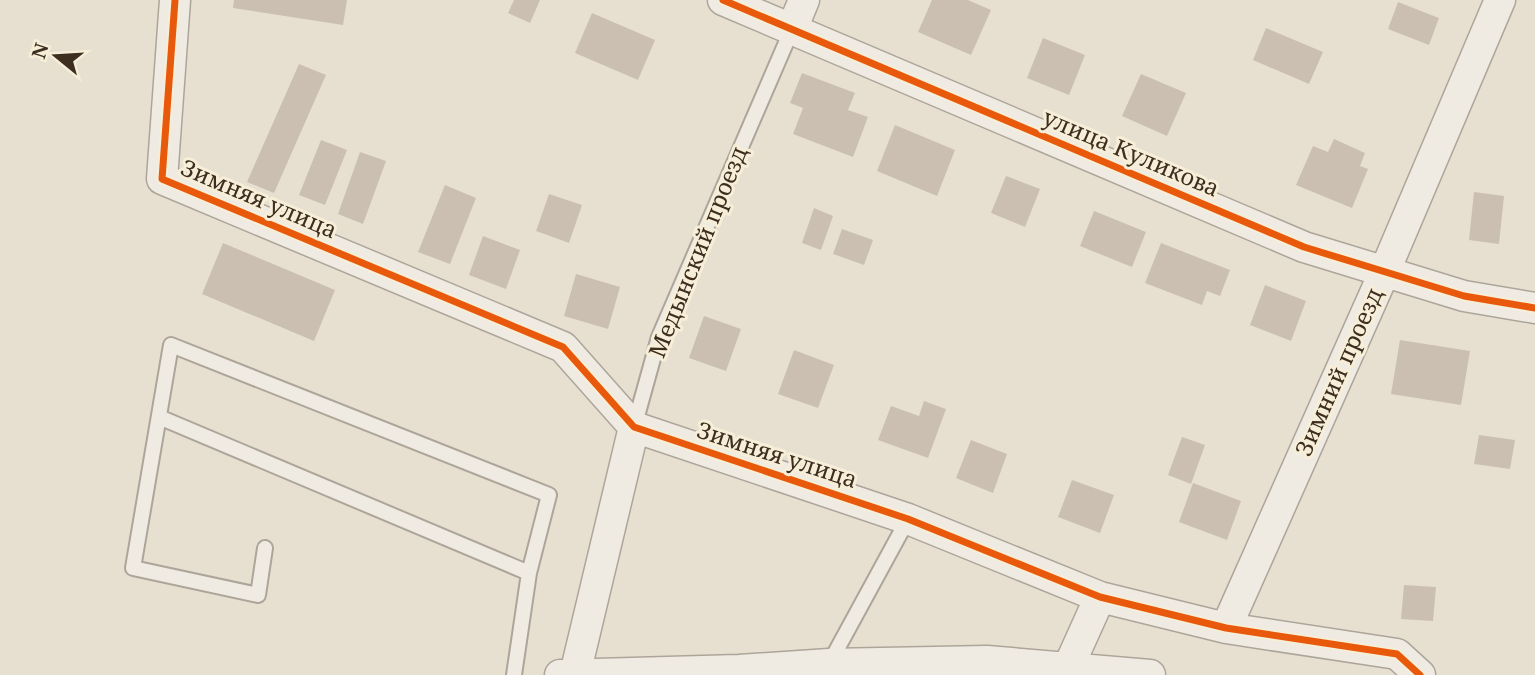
<svg xmlns="http://www.w3.org/2000/svg" width="1535" height="675" font-family="'Noto Serif',serif">
<style>
.building{fill:#cbbfb2}
.lines{fill:none;stroke-linecap:round;stroke-linejoin:round}
.lane-casing{stroke:#ada599;stroke-width:18}
.street-casing{stroke:#ada599;stroke-width:33}
.lane{stroke:#efebe3;stroke-width:14}
.street{stroke:#efebe3;stroke-width:30}
.cycleway-casing{stroke:#f7eed8;stroke-width:11}
.cycleway{stroke:#e8590c;stroke-width:7}
.labels{text-anchor:middle;stroke-width:6;stroke-linejoin:round;paint-order:stroke}
.street-label{font-size:23px;fill:#3d2e20;stroke:#f7eed8}
</style>
<rect width="100%" height="100%" fill="#e7e0d1"/>
<path class="building" d="M234,0H347L343,25L233,8Z
M514,0H540L530,23L508,13Z
M932,0H968L991,10L971,55L918,32Z
M1398,2L1439,18L1429,45L1388,29Z
M592,13L655,40L638,80L575,53Z
M1266,28L1323,52L1309,84L1253,60Z
M1043,38L1085,55L1069,95L1027,78Z
M299,64L326,75L274,193L247,182Z
M802,73L855,93L848,110L868,117L853,157L793,134L803,108L790,103Z
M1141,74L1186,93L1167,136L1122,116Z
M895,125L955,150L937,196L877,171Z
M1334,139L1365,153L1360,166L1368,169L1352,208L1296,185L1313,146L1328,152Z
M321,140L347,150L325,205L299,195Z
M360,152L386,161L363,224L338,214Z
M1006,176L1040,189L1025,227L991,213Z
M445,185L476,198L450,264L418,252Z
M1474,192L1504,196L1499,244L1469,240Z
M549,194L582,205L569,243L536,231Z
M814,208L833,216L821,250L802,243Z
M1094,211L1146,232L1132,267L1080,246Z
M842,229L873,240L864,265L833,254Z
M483,236L520,250L506,289L469,275Z
M223,243L335,290L314,341L202,294Z
M1161,243L1230,270L1220,296L1207,291L1202,305L1145,283Z
M576,274L620,287L608,329L564,316Z
M1265,285L1306,301L1291,341L1250,325Z
M704,316L741,329L726,371L689,358Z
M1400,340L1470,351L1461,405L1391,394Z
M794,350L834,365L818,408L778,394Z
M924,401L946,409L928,458L878,440L891,406L919,416Z
M1479,435L1515,440L1510,469L1474,464Z
M1182,437L1205,445L1191,484L1168,475Z
M971,440L1007,454L993,493L956,478Z
M1072,480L1114,495L1100,533L1058,517Z
M1193,483L1241,501L1227,540L1179,522Z
M1404,585L1436,587L1433,621L1401,619Z"/>
<g class="lines">
<defs>
<path id="lane" d="M159,417L529,573
M634,427L659,337L792,29
M265,548L258,595L133,568L171,345L549,495L529,573L514,675
M829,664L908,519"/>
<path id="street" d="M175,0L162,179L563,347L634,427L908,519L1100,597L1226,628L1397,654L1420,675
M723,0L1304,247L1464,296L1535,308
M792,29L804,0
M1226,628L1384,273L1500,0
M1068,668L1100,597
M575,674L634,427
M560,675L739,670L829,664L987,661L1150,675"/>
</defs>
<use href="#lane" class="lane-casing"/>
<use href="#street" class="street-casing"/>
<use href="#lane" class="lane"/>
<use href="#street" class="street"/>
<defs>
<path id="cycleway" d="M175,0L162,179L563,347L634,427L908,519L1100,597L1226,628L1397,654L1420,675
M723,0L1304,247L1464,296L1535,308"/>
</defs>
<use href="#cycleway" class="cycleway-casing"/>
<use href="#cycleway" class="cycleway"/>
</g>
<g class="labels">
<g class="street-label">
<text transform="translate(1131 153) rotate(23)" y="8">улица Куликова</text>
<text transform="translate(259 199) rotate(23)" y="8">Зимняя улица</text>
<text transform="translate(698 252) rotate(-68)" y="8">Медынский проезд</text>
<text transform="translate(1339 372) rotate(-66)" y="8">Зимний проезд</text>
<text transform="translate(777 455) rotate(18)" y="8">Зимняя улица</text>
</g>
</g>
<g transform="translate(56 56) rotate(288)" stroke="#f7eed8" stroke-width="5" paint-order="stroke">
<path d="M0-5L12 26L0 18L-12 26Z" fill="#3d2e20"/>
<text y="-10" font-size="19" font-weight="bold" text-anchor="middle" fill="#3d2e20">N</text>
</g>
</svg>
